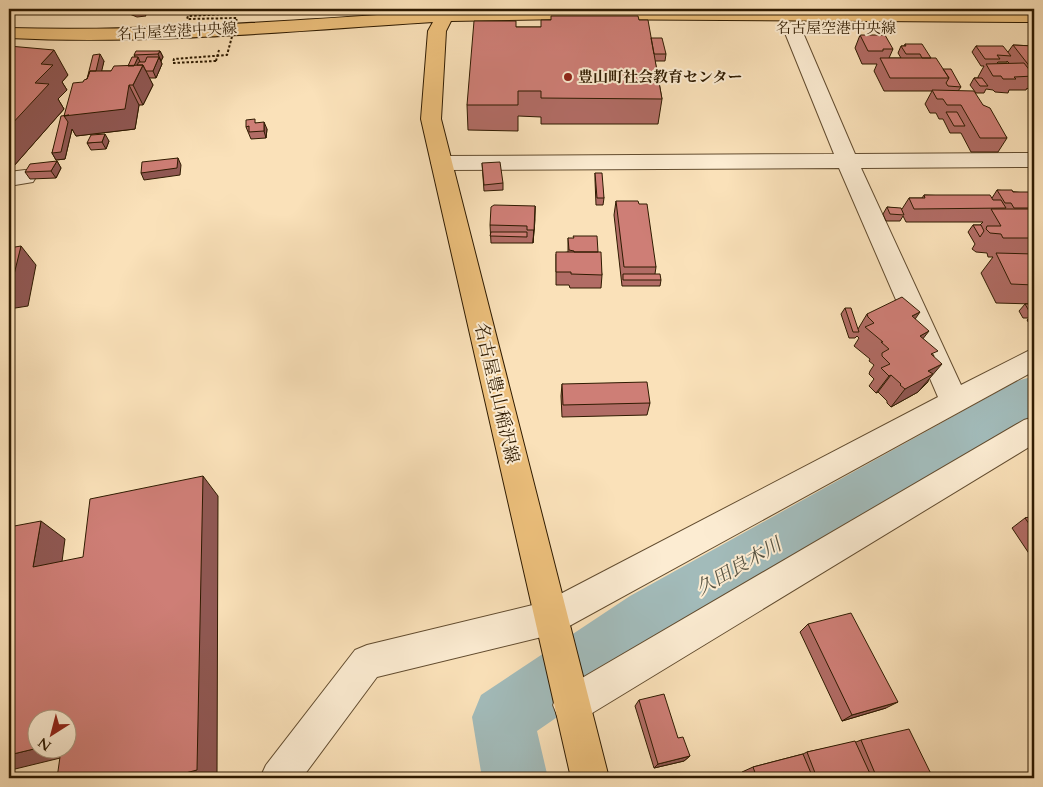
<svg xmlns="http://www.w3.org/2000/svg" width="1043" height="787" font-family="Cardo,'Noto Serif JP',serif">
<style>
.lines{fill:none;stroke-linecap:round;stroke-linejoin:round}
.river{fill:#a2bbba;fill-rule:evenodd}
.minor-casing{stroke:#624c2f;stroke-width:2}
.major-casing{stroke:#2f1b01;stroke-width:2}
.path{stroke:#2f1b01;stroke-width:2;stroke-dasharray:2.5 2;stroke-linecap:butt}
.minor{fill:#fcecd2;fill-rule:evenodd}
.major{fill:#edc07c;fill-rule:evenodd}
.path-bridge{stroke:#2f1b01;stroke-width:2;stroke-dasharray:2.5 2;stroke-linecap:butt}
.wall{fill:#b16c65;stroke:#2f1b01;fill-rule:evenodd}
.shaded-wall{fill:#905853;stroke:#2f1b01}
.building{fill:#ce7e76;stroke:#2f1b01}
.poi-dot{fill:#8f2418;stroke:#fcecd2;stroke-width:2}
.labels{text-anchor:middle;stroke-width:4;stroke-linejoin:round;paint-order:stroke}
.far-street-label{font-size:15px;fill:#2f1b01;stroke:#fcecd2}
.far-poi-label{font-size:15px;font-weight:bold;fill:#2f1b01;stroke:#fcecd2;text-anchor:start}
.street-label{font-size:18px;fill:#2f1b01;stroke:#fcecd2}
.water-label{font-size:19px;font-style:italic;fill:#575342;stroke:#fcecd2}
</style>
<rect width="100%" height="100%" fill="#fae1b9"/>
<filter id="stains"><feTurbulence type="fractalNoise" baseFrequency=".004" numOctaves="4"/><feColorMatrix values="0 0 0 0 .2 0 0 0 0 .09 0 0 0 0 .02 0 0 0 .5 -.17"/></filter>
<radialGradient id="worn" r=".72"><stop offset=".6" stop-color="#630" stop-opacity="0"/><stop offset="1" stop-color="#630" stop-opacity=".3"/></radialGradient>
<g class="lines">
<path class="river" d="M1034,376V419L672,638L537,731L548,778H482L472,717L481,695L630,596L1017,381Z"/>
<defs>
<path id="minor" d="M792,23L798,24L801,28L855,154L1034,153V167L861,168L961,385L1034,348V371L562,630L550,635L377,677L302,778H260L266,765L355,650L367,645L545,602L938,397L839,168L442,170L435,168L431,163L435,158L442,156L834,154L783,28L786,24Z
M25,170L33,172L36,177L33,182L9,186V172Z
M1034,417V444L584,718L571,723L558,718L553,705L558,692L1024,420Z"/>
<path id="major" d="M441,9H457V11L564,9L1034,12V22L564,19L451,21L446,31L441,119L609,778H571L421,119L428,31L433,22C292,31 150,45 9,38V28C153,32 296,20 439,11Z"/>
</defs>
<use href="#minor" class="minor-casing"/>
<use href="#major" class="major-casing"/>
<path class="path" d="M216,61L219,50"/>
<use href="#minor" class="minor"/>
<use href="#major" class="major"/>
<path class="path-bridge" d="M216,61L173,63L174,59L227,55L237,18L187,19L188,16L225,14"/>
</g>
<path class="wall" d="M117,9H143L146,16L137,17Z
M256,9H303L257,13Z
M639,20L651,38L666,54L665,61H655L662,99L658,124H541V117L518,116V131L468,130L467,105L516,27H541Z
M860,35L893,49L889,58H901L898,53L901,46H904L905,44L931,58L961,87L958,91L983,105L1007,138L998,152H971L961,133H950L943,119H939L936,113H930L925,104L932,91H884L874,71L877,64H862L855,48Z
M1013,45L1034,46V91H1030L1027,88L1026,90H1009L1008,93L995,92L993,90L986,89L984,93H976L970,85L974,78H978V77L984,66H981L972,52L976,46L1008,52ZM1007,61L1009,63H997L998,62H1007Z
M9,46L68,75L62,82L67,90L58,99L64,109L13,167H9Z
M160,51L163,57L161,61L162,64L156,78H149L153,85L143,105H139L135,129L76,136L72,129L65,159L56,160L52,153L64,116L83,82L87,79L104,61L101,71H111L128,66L135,57L134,55Z
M256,123L267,129L266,138L251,139L246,127Z
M109,141L106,149L91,150L87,143Z
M57,161L61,168L56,178L30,179L25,172Z
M482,163L503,183V190L484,191Z
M595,173L604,198L603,205H596L595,180Z
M997,190L1034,194V304L996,303L981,273L993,257H988L987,253L976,252L972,249L975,244L968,232L973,225H980L983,222H906L903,216L900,221H886L883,214L887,207L902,209L909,198H922L924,195L992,198Z
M616,201L656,267L655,274L661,280L660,286H622L614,215Z
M535,206L533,243H491L490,225Z
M568,238L598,252L602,275L601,288H570L569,285H556V254L568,252Z
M1025,304H1034V325H1030L1027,320L1029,318H1023L1019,311Z
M845,308L858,329L867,314L915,319L923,339L934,356L928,382L918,392L891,407L887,403V401L878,392L876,393L869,386L874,379L869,374L870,371L874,365L869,361L870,359L854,346L859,338L857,336L855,338H849L841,314Z
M562,384L650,403L647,415L562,417L561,396Z
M1034,516V561L1012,528L1025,518Z
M808,624L886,708L842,721L800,632Z
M639,700L678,738L690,756L684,761L654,768L635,706Z
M861,740L933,778H744L742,772L753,767L803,754L807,752L856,742Z"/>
<path class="shaded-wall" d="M158,9H175L176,12L161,14Z
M244,9H254V10L245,11Z
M54,50L68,75L62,82L67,90L58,99L64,109L13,167L9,161V127L35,83L41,64Z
M160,51L163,57L161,61L158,54Z
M100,54L104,61L96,96L84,90Z
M138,57L141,64L129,75Z
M159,57L162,64L156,78L153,71Z
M143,65L153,85L143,105L133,85Z
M129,85L139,105L135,129L76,136L72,129L65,159L56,160L52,153L64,116Z
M264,122L267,129L266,138L264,131Z
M105,134L109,141L106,149L102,142Z
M178,158L181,165L180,175L144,180L141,173Z
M57,161L61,168L56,178L51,171Z
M535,206V220L533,243L534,230Z
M21,246L36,265L28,306L9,309V288Z
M920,312L907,331L912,316Z
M929,331L915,349L920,336Z
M942,364L918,392L891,407L905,389L928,371Z
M891,375L878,392L876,393L889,376Z
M203,476L218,496L217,777L213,778H166Z
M41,521L65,539L59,584L33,567Z
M898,702L886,708L842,721L852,715Z
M38,748V750H68L89,751L11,770L10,778H9V755Z
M690,756L684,761L654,768L658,764Z"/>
<path class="building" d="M131,9H143L134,10Z
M551,16H638L639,20H648L662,99L541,98V91H518V105H467L474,21H516V27H541V20H551Z
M860,35H885L893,49H883V51H868Z
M651,38H662L666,54H654Z
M905,44H922L931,58H922L920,54H906L901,46H906Z
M1013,45L1034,46V72Z
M9,46L54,50L41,64L53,65L35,83L49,84L9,127Z
M976,46H1003L1011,56L997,55L1000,59H985Z
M136,51H160L158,54L134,55Z
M100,54L96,71H90L87,79L93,55Z
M132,57H138L134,66H128Z
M147,57H159L153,71H146L143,65H137L139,62H145Z
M880,58H936L949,78H890Z
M1024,63L1034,76L1014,77L1016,79H1003L1001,76H993L986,64Z
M143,65L133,85H129L125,109L64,116L73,83L83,82L84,80L87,79L90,71H111L114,66Z
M943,69H951L961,87L948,86L946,83L949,78Z
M974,78H982L988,86H980Z
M932,90L974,91L983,105L990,108L1007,138H980L961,105H947L943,99H937Z
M946,112H957L965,126H954Z
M69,115L64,116L68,122L61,152L52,153L61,116Z
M255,119V123L264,122V131L249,132V126L246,127V120Z
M105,134L102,142L87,143L91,135Z
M178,158L177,168L141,173L142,162Z
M57,161L51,171L25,172L30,164Z
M500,162L503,183L484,185L482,163Z
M595,173H602L604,198H597Z
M997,190H1012L1013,192H1030L1031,194H1034V208H1014L1011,203H1005Z
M924,195H990L993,200H1001L1006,208L914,209L909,198H925Z
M616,201H638L639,204H647L656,267H624Z
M494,205L535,206L534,230H527V226L490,225L491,207Z
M887,207L901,208L904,215L890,214Z
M991,209H1034V238H1003L1001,234L990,233L986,229L987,226H1001Z
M973,225H981L984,231L980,237Z
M491,232H527V237L490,236Z
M573,236H597L598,252H574V251L569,250L568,238H574Z
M21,246L11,287L9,288V248Z
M556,252H601L602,275L571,274V272H556Z
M996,253L1034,254V285L1011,284Z
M623,274H660L661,280H623Z
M902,297L920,312L912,316L929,331L920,336L938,351L931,354L942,364L928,371L933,374L905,389L900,385L901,384L891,375L889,376L881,368L890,364L882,356V353L889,349L881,342H883L865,327L874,323L868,317L867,314Z
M1025,304H1034V311H1029Z
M845,308H851L859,332H853Z
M647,382L650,403L563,405L562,384Z
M203,476L197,770L166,778H57L61,750H68V720H38V748L9,755V527L41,521L33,567L83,557L90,499Z
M1034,516V531L1025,518Z
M851,613L898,702L852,715L808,624Z
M664,694L678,738L683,737L690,756L658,764L639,700Z
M909,729L933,778H877L861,740Z
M855,741L872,778H817L807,752Z
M803,754L813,778H757L753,767Z"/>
<circle class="poi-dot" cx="568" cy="77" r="5"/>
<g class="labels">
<g class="far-street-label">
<text x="836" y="33">名古屋空港中央線</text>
<text transform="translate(177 31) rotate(-3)" y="5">名古屋空港中央線</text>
</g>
<g class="far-poi-label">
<text x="578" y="82">豊山町社会教育センター</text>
</g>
<g class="street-label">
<text transform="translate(497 393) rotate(77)" y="6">名古屋豊山稲沢線</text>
</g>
<g class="water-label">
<text transform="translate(738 566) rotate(-30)" y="7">久田良木川</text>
</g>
</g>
<rect width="1043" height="787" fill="none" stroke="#fae1b9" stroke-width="30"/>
<rect x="10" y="10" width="1023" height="767" fill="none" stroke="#2f1b01" stroke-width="2.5"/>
<rect x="15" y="15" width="1013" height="757" fill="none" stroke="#2f1b01"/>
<g transform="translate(52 734) rotate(216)"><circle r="24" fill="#fcecd2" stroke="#aa987e"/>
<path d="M0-4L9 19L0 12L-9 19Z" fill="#8f2418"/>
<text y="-8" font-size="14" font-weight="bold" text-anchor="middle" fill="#2f1b01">N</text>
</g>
<rect width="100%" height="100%" filter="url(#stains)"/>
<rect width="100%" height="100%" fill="url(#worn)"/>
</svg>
